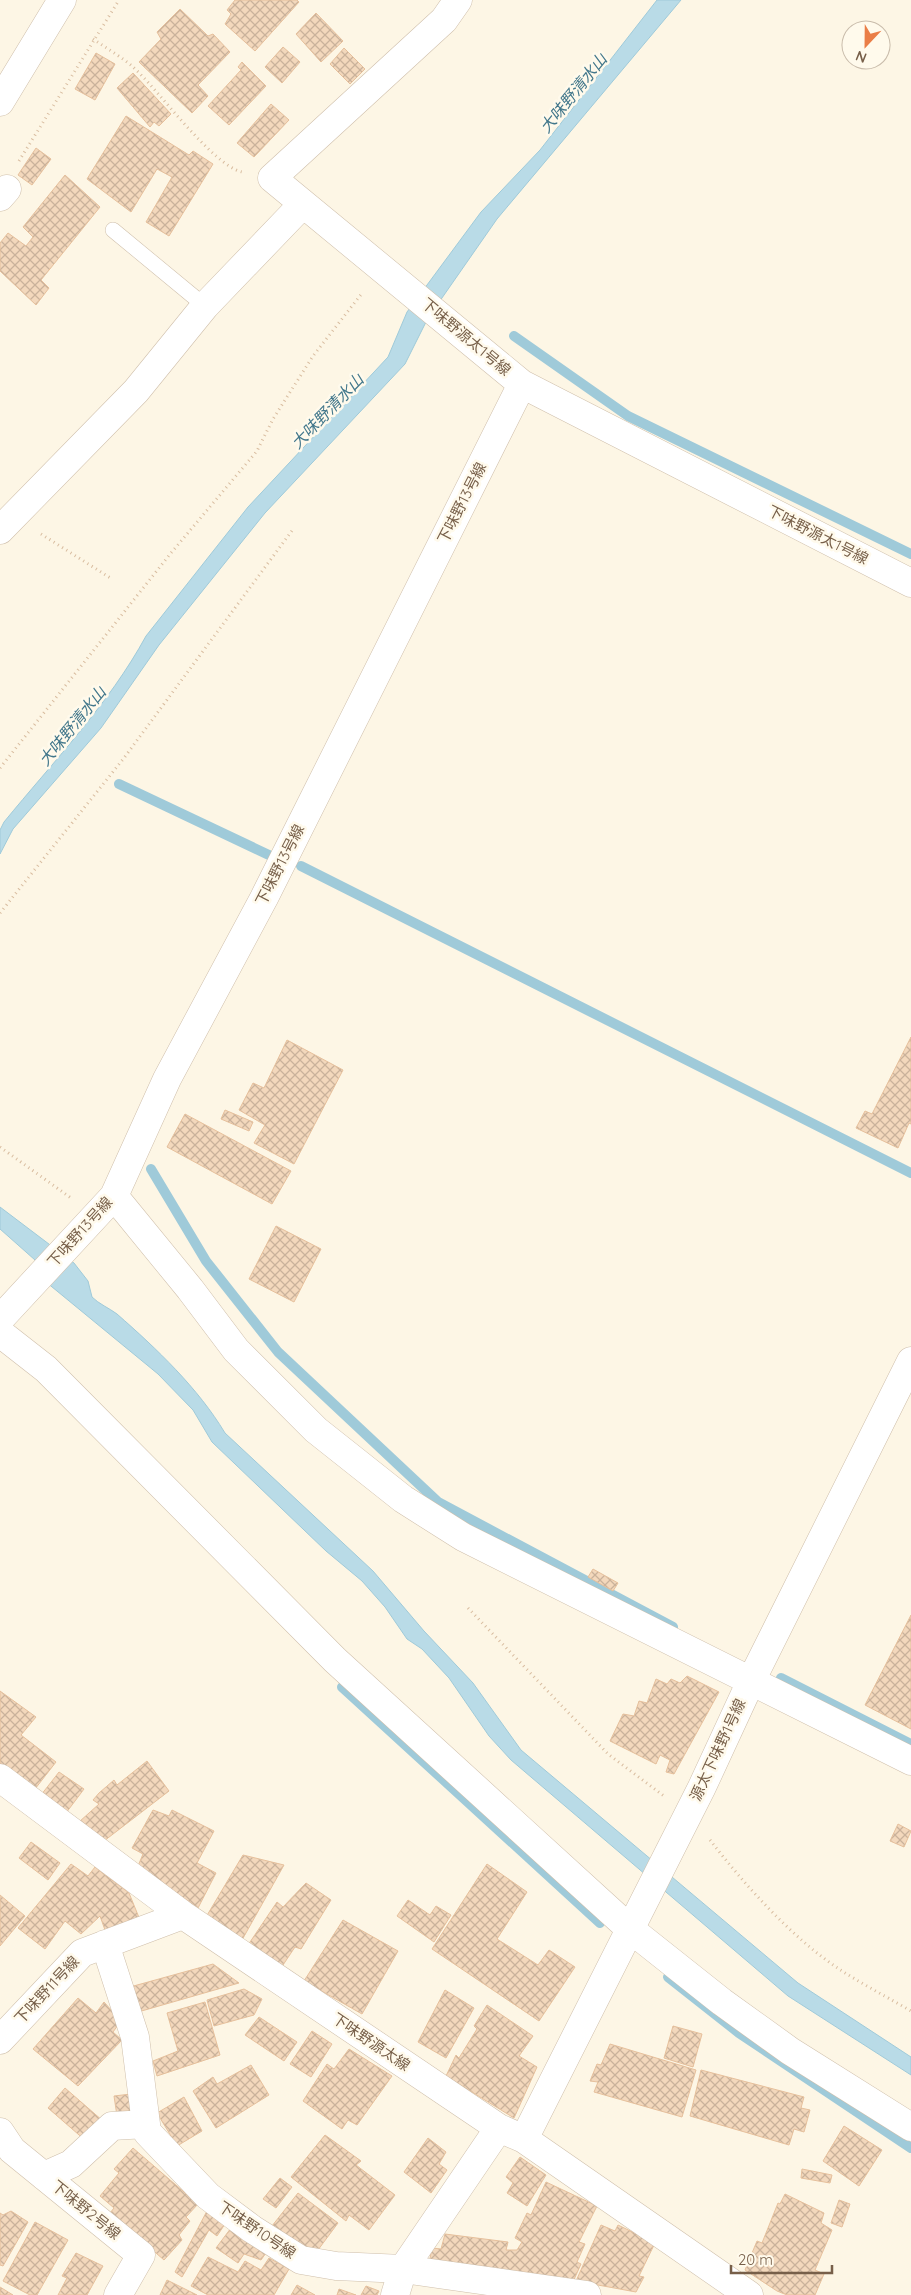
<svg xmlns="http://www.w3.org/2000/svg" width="911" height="2295" font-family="Quicksand,'Noto Sans JP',sans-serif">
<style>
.water{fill:#b9dbe7;stroke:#9fcad9}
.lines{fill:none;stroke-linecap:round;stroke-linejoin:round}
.stream{stroke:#9fcad9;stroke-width:10}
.building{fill:url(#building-cross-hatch);stroke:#e6c09c}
.service-casing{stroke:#cfbfab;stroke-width:16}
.minor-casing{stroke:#cfbfab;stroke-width:29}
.path{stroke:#d8bc9f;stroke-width:3;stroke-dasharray:1 4;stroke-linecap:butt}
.service{stroke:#fff;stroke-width:15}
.minor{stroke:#fff;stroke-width:28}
.labels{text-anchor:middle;stroke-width:5;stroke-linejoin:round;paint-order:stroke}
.street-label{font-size:15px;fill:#775f49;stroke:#fffaec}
.water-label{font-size:16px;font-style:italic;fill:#42778b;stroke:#fffaec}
</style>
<defs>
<pattern id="building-cross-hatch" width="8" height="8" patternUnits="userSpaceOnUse" patternTransform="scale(1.25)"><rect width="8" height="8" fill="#f3d8bc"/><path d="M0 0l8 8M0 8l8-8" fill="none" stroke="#cab29b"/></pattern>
</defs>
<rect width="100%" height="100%" fill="#fdf6e5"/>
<path class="water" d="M657,0H681L497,219L428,318L405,364L265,513L159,645L101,728L13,829L0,854V830L4,822C53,762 109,704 146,636L248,507L388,357L407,312L481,212L540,150Z
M0,1207L74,1263L88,1281L92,1297C99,1304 109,1308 117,1314C157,1349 198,1388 225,1433L373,1571L424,1631L473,1683L521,1750L798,1983L911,2057V2075L788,1996L511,1760L489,1736L449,1678L422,1649L407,1639L385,1607L362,1581L326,1551L212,1442L193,1410L158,1374L46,1282L35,1260L0,1229Z"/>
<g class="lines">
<path class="stream" d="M514,336L628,416L911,554
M119,784L271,856
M301,866L911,1173
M151,1169L206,1261L278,1352L438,1502L673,1627
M781,1678L911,1744
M342,1687L600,1923
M668,1977L739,2033L911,2148"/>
</g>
<path class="building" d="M235,0H297L299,2L255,51L225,24L231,14L227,10Z
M180,9L208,36L213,34L230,52L198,85L208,96L192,113L139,62L161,39L157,32Z
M316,13L343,41L321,62L296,34Z
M283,47L300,62L282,83L265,67Z
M344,48L365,69L350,84L330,64Z
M96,53L115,64L95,100L75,89Z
M242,62L266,86L229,125L208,106L241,70L238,67Z
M133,73L171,114L159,126L154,122L150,127L117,88Z
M271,104L289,120L254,157L237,143Z
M126,116L189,155L193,151L213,164L169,236L146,222L172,177L157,169L131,212L87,179Z
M36,148L51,159L32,185L18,175Z
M65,175L100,207L41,280L49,288L36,305L0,271V243L8,233L26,246L33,237L23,227Z
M911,1037V1124L909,1123L898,1148L856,1128L865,1111L872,1114Z
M287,1040L343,1070L294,1164L254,1143L265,1125L239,1110L253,1083L264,1088Z
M225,1110L253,1122L249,1131L221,1119Z
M185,1114L291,1171L272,1204L167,1147Z
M276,1226L321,1249L294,1302L249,1279Z
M593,1569L618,1583L613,1591L588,1577Z
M911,1615V1729L865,1705Z
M687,1676L719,1692L674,1774L666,1772L670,1760L660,1755L656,1764L610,1741L623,1714L634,1716L639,1701L647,1703L656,1679L667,1684L671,1679L680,1683Z
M0,1691L36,1717L21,1735L56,1762L35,1789L0,1763Z
M147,1761L169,1791L104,1841L79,1822L99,1804L93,1800L99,1793L114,1780L117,1785Z
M59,1772L84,1789L66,1813L41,1795Z
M153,1810L169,1816L172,1810L214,1831L197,1863L216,1873L198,1908L138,1866L143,1854L132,1848Z
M898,1824L911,1831L904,1847L890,1841Z
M31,1842L60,1863L48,1880L19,1858Z
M243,1855L284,1865L242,1940L206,1917Z
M71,1864L88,1876L95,1867L129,1893L140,1920L105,1930L100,1916L81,1934L65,1921L45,1949L18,1928Z
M487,1864L527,1892L497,1939L538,1965L549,1950L575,1967L539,2021L432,1949Z
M306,1883L331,1900L301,1949L295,1947L281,1968L248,1945L277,1902L283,1907Z
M0,1895L25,1916L0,1946Z
M408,1900L430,1915L436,1906L451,1915L434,1942L397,1916Z
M343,1920L398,1951L362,2014L304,1981Z
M213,1964L239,1983L138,2012L130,1987Z
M244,1989L262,1999L254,2015L214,2026L207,2000Z
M445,1990L474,2008L446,2058L418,2042Z
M78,1998L96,2013L104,2002L121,2021L113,2032L122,2040L78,2086L33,2049Z
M205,2002L220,2055L157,2076L153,2061L178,2051L167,2013Z
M487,2005L533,2036L519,2056L537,2067L514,2118L446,2076L456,2055L459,2058L477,2029L474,2026Z
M259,2017L297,2042L284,2061L245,2035Z
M673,2026L702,2034L693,2067L664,2058Z
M312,2031L332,2044L311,2077L290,2064Z
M610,2044L696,2070L682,2117L594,2092L598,2082L590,2081L597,2064L601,2065Z
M349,2049L392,2076L357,2125L348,2120L342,2129L303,2101L327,2064L334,2069Z
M251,2065L269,2095L216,2128L193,2091L213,2077L217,2084Z
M701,2070L804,2097L801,2108L810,2110L804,2132L794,2129L789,2145L690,2116Z
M65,2088L103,2121L86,2141L48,2108Z
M131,2094L134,2113L117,2116L114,2096Z
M184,2097L202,2131L177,2146L157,2113Z
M844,2126L882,2150L859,2186L823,2161Z
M325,2135L361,2161L356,2165L395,2195L369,2230L349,2215L346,2221L291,2177Z
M428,2138L446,2152L439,2164L447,2170L431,2193L404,2172Z
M133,2148L198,2204L186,2217L190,2221L179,2235L182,2240L164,2260L110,2213L114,2208L100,2196L119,2173L114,2169Z
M520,2157L546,2175L527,2206L507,2193L513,2183L506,2177Z
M802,2169L832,2175L830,2183L801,2178Z
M280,2178L292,2187L276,2208L263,2199Z
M546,2182L597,2206L579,2242L585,2244L577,2262L581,2264L572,2284L429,2264L432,2248L441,2249L445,2234L508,2242L506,2250H517L522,2242L515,2238L527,2213L531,2215Z
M298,2193L338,2223L315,2254L268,2231Z
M785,2194L824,2213L821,2223L832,2230L815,2270L824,2274L815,2295H787L777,2291L745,2270L757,2241L762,2243L778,2203L780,2204Z
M839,2200L850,2204L842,2227L831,2223Z
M208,2209L227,2221L217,2236L209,2230L182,2277L175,2272Z
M11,2211L28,2222L3,2266L0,2265V2213L3,2215Z
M35,2222L68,2240L37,2295H30L3,2281Z
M601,2225L615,2231L618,2225L655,2243L639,2276L644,2277L636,2292L576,2281Z
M231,2228L266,2253L261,2260L244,2254L238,2263L216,2248Z
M76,2253L103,2266L87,2295H58L67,2278L62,2276Z
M208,2257L238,2272L245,2261L261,2270L269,2258L289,2269L274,2295H208L191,2286Z
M167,2280L197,2295H160Z
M297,2285L315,2295H291Z
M366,2286L379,2291L377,2295H361Z
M0,2287L13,2295H0Z
M339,2289L356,2295H337Z"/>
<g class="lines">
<defs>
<path id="service" d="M113,230L205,306"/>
<path id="minor" d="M458,0L444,20L272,178L522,384L911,583
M0,102L62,0
M0,197L7,189
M0,530L136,391L205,306L302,205
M114,1196L190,1289L236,1350L316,1430L403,1499L463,1537L911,1761
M0,1319L114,1196L167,1079L264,898L522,384
M0,1333L46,1369L335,1660L630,1929L722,2002L790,2051L911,2127
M0,1778L183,1915L499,2128L524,2139L749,2295
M105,1944L135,2037L147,2132L208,2196L252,2229L301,2260L336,2266L403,2269L587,2295
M0,2040L82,1953L183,1915
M0,2132L12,2150L141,2255L118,2295
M524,2139L702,1787L751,1681L911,1361
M44,2176L71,2164L112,2126L146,2124
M395,2295L403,2269L499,2128"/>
</defs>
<use href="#service" class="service-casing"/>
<use href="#minor" class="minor-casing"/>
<path class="path" d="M93,39C106,48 120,56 132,66C158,89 212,165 242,172
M19,161L119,0
M41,534L112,579
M0,768L171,553L257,451L273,419L313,356L363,292
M0,913L124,758L294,528
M0,1147L71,1198
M468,1608L608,1754L664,1796
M710,1840C744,1884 792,1938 839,1969C862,1984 887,1997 911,2011"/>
<use href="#service" class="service"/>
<use href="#minor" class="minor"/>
</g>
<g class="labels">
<g class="street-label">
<text transform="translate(466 337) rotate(40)" y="5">下味野源太1号線</text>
<text transform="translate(462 503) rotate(-63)" y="5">下味野13号線</text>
<text transform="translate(818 535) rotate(27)" y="5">下味野源太1号線</text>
<text transform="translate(280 865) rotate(-63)" y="5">下味野13号線</text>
<text transform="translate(80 1232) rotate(-48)" y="5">下味野13号線</text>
<text transform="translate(718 1750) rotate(-65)" y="5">源太下味野1号線</text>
<text transform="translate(47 1990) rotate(-47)" y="5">下味野11号線</text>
<text transform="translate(371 2042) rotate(34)" y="5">下味野源太線</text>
<text transform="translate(86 2210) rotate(39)" y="5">下味野2号線</text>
<text transform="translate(257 2230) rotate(34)" y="5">下味野10号線</text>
</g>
<g class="water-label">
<text transform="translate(573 93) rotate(-51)" y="6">大味野清水山</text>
<text transform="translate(327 411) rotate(-46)" y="6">大味野清水山</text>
<text transform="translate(72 726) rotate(-51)" y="6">大味野清水山</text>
</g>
</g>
<g transform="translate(866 45) rotate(202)"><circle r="24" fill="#fffaec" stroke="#c9bcab"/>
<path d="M0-4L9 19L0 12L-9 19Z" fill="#ea7e47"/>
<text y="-8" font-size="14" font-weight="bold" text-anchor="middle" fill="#775f49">N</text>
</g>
<path d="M731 2265v8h101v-8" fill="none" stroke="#775f49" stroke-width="2.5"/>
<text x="738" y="2265" font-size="15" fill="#775f49" stroke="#fffaec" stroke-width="4" paint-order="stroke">20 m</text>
</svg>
